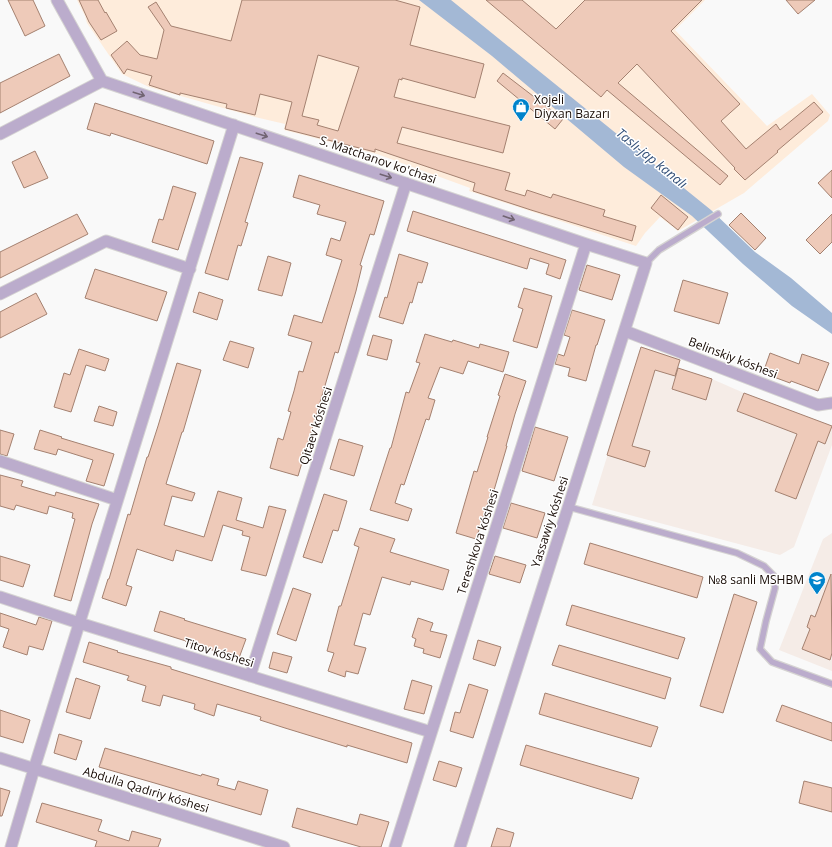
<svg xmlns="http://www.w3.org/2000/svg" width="832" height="847" font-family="'Open Sans',sans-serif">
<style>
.commercial{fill:#feecdb}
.built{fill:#f5ece7}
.water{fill:#a3b8d5}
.building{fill:#eecab9;stroke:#a48170;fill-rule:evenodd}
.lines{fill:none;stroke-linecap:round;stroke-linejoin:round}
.service-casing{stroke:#d5d3d2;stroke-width:8}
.minor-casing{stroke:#d5d3d2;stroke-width:13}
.service{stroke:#bbaccc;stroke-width:5.5}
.minor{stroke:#bbaccc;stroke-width:11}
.oneway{stroke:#716472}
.labels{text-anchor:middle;stroke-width:3;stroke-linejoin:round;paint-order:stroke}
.poi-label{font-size:12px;fill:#170b05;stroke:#fff;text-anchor:start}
.street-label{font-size:12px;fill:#170b05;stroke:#fff}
.water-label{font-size:13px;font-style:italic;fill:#304d76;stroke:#fff}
</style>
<rect width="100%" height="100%" fill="#f9f9f9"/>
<path class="commercial" d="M77,0H705L675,30L767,126L812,94L830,115L828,121L744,193L678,231L660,217L645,233L636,246L469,191L470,188L377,154L284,130L285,124L255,117L149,87L122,74L87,23L85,16Z"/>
<path class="built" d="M641,347L681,359L678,368L712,379L744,393L832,426V445L794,547L780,555L592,505Z
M832,533V671L779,650L823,539Z"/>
<path class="water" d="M419,0H451L711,210L755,252L791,278L832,313V334L792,306L743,264L692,216L624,167L492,56Z"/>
<path class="building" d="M8,0H33L45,26L25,36Z
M79,0H98L105,13L106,12L117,31L101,40L89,22Z
M242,0H395L420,7L410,45L484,64L475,98L402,78V80L399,79L394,97L510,126L503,153L402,127L397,143L510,173L505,190L525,196L527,190L551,198L553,194L605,210L603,216L636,226L632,241L531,210L473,191L475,183L375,149V152L285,129L292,102L260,94L255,115L226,108L227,104L180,93V95L149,85L152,76L127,69L124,74L111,55L127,41L140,55L157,59L164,30L148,7L156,2L171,26L231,41ZM318,55L359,67L338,131L317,125L319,120L302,116Z
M486,0H522L556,29L585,0H702L671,31L740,104L721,121L746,149L776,124L780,130L814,102L823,112L777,151L778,152L745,180L734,169L735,168L637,64L618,83L728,176L720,185L607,90L601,97Z
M786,0H815L798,14Z
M59,54L70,76L0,113V83Z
M503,73L563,119L555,129L497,81Z
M95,103L214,141L207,164L111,133L110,136L87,129Z
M35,151L48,178L24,188L12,162Z
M240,157L263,163L245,222L248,223L241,246L238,245L228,280L205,273Z
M832,170V198L818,183Z
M299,175L384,201L374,235L370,234L360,265L362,266L356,291L338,353L335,352L298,476L270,468L278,438L283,440L291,412L288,411L294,391L299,371L303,372L312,342L288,335L294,315L322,323L342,260L326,255L331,238L340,241L346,222L317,214L320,205L293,197Z
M173,186L196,193L178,250L152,242L159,219L163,220Z
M661,195L688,217L678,230L651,208Z
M413,211L566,260L560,279L546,274L549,264L530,258L527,269L407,231Z
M741,213L766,238L755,250L729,225Z
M77,214L88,234L0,278V252Z
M832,214V242L820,254L806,240Z
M399,254L428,263L422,283L418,282L412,303L410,302L403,324L379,317L385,297L387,298Z
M268,256L291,263L282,296L258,290Z
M587,265L620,275L612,300L579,290Z
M95,269L167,292L157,321L85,298Z
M683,280L728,293L719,324L674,311Z
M524,288L552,296L537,348L513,341L523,309L518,307Z
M199,292L223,300L217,320L193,312Z
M36,293L47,314L0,338V312Z
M572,310L605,320L597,345H596L586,381L568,376L570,368L555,364L558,354L564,356L570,337L564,335Z
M425,334L452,342L453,340L479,348L480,344L509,352L503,372L468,361L463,374L440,367L428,398L435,400L429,420L426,419L404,485L401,484L395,503L412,509L408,521L370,510L390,448H391L406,392L409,393L420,363L416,362Z
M373,335L392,340L387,360L367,355Z
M230,341L254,348L248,368L223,360Z
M641,347L680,360L675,376L655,370L632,446L650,451L645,467L607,455Z
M79,349L109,359L105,371L86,365L71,412L54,407L64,373L70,375Z
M770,353L799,364L802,354L829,363L818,391L791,381L790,383L763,373Z
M177,363L201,370L183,432H182L166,484L195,493L192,501L172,496L164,525L204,537L218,491L242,498L236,520L263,528L269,506L286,510L266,576L241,570L250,537L242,535L243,531L223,525L212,561L176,550L173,561L137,549L126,585L132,587L126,606L102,598L108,579H109L128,514L130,515L147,457H148L158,426Z
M678,368L712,379L706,400L672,389Z
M505,374L526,381L515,414L506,446H507L492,497L490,496L476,539L456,533L474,471L477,472L488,437H487L500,396L498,395Z
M744,393L832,426L825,444L818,441L796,499L775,491L797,434L737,411Z
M99,406L117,412L113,426L94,421Z
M535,427L568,437L554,481L522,471Z
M0,430L14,434L7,456L0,454Z
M40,430L62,437L61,438L114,454L104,486L86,481L93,460L58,449L56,455L34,449Z
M339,439L363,446L354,476L330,469Z
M0,475L23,481L21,486L55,496L56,492L99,504L92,524L71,601L54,596L75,519L72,518L73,513L49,506L47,514L16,505L14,510L0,506Z
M324,494L347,501L338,531L333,530L322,563L303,557Z
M511,503L545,513L537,538L503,528Z
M360,528L395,539L390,552L449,570L443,590L411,581L410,585L382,577L370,615L363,613L354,645L366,648L358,674L346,671L345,677L328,671L334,653L327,651L339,606H341L359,547L354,545Z
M590,543L703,577L697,598L584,564Z
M0,556L30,565L23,587L0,580Z
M495,556L526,565L520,583L489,574Z
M831,574L832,653L830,660L802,649L810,629L807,627L811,615L815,617Z
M293,588L311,594L296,641L277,634Z
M734,594L757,602L723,713L700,706Z
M572,605L685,638L678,659L566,625Z
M160,611L185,619L184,620L246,639L239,658L186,642V641L154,631Z
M0,613L36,625L39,617L52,621L43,650L29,646L27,655L3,647L9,629L0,626Z
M418,618L433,623L430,631L447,635L440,658L423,653L424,649L414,646L416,639L412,637Z
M478,640L501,647L495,666L473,659Z
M89,642L118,651L117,652L171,667V669L223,685L412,743L407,763L347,745V747L285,728L260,720L261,717L217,704L214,716L194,709L195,704L163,695L160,706L142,701L146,686L127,680L129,676L83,662Z
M559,645L671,678L665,699L552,665Z
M273,652L292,657L287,673L269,668Z
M76,678L100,686L90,719L66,712Z
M412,680L432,686L424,714L404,709Z
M469,684L488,690L473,738L450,731L455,712L460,713Z
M545,693L658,727L651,747L539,714Z
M782,705L832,723V741L776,721Z
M0,710L30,720L23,743L0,736Z
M59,734L82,741L76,760L54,753Z
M526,745L639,778L632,799L520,765Z
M105,748L201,776L202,774L219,779L217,785L235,790L238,781L268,790L261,815L158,784L99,767Z
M439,761L462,768L456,787L433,780Z
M804,781L832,788V812L799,803Z
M0,788L10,791L2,816H0Z
M42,803L102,820L98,831L129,841L132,831L161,839L158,847H95L97,841L36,822Z
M297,808L357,825L360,814L389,822L381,847H361L292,827Z
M497,828L514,833L510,847H491Z"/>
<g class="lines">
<defs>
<path id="service" d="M646,263L659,250L718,214
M569,507L737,553L764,566L774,576L775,588L766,621L760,649L772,662L832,684"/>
<path id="minor" d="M57,0L102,81
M102,81L586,244L646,263L460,847
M0,134L102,81
M0,294L106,241L190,269
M625,331L818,405L832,403
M0,461L117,500
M0,597L79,623L431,732
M250,676L406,183
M0,758L284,847
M11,847L34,769L234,125
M395,847L586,244"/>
</defs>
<use href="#service" class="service-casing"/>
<use href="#minor" class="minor-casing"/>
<use href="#service" class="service"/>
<use href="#minor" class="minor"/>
</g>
<defs><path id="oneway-shaft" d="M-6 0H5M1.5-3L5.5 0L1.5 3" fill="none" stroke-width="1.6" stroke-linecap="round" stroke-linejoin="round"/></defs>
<g class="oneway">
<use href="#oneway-shaft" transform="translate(139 94) rotate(18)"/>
<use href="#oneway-shaft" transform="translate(262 135) rotate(18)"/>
<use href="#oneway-shaft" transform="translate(386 176) rotate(18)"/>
<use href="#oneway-shaft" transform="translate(509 218) rotate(19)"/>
</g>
<defs>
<symbol id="shop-pin" viewBox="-11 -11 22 30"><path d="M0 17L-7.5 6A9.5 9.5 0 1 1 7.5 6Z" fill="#0083cb" stroke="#fff"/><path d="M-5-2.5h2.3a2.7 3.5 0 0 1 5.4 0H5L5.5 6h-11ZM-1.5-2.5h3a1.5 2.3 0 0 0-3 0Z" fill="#fff"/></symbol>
<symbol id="school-pin" viewBox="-11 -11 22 30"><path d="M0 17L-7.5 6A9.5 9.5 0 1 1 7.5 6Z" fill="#0083cb" stroke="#fff"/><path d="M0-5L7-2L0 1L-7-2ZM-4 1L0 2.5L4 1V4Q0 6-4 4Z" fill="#fff"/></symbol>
</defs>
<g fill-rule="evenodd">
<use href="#shop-pin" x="511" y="97" width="20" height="27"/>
<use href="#school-pin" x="807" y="570" width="20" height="27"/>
</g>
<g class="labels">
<g class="poi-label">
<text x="534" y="104">Xojeli<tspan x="534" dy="14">Diyxan Bazarı</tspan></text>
<text x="804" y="584" text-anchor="end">№8 sanli MSHBM</text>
</g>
<g class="street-label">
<text transform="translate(378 160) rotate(19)" y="4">S. Matchanov ko'chasi</text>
<text transform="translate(733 358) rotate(21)" y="4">Belinskiy kóshesi</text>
<text transform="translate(316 426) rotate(-72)" y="4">Qitaev kóshesi</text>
<text transform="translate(550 522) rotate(-72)" y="4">Yassawiy kóshesi</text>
<text transform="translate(478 542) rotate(-72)" y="4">Tereshkova kóshesi</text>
<text transform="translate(219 653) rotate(17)" y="4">Titov kóshesi</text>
<text transform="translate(146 790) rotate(17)" y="4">Abdulla Qadıriy kóshesi</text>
</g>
<g class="water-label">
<text transform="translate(652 158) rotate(39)" y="5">Taslı-jap kanalı</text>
</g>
</g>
</svg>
